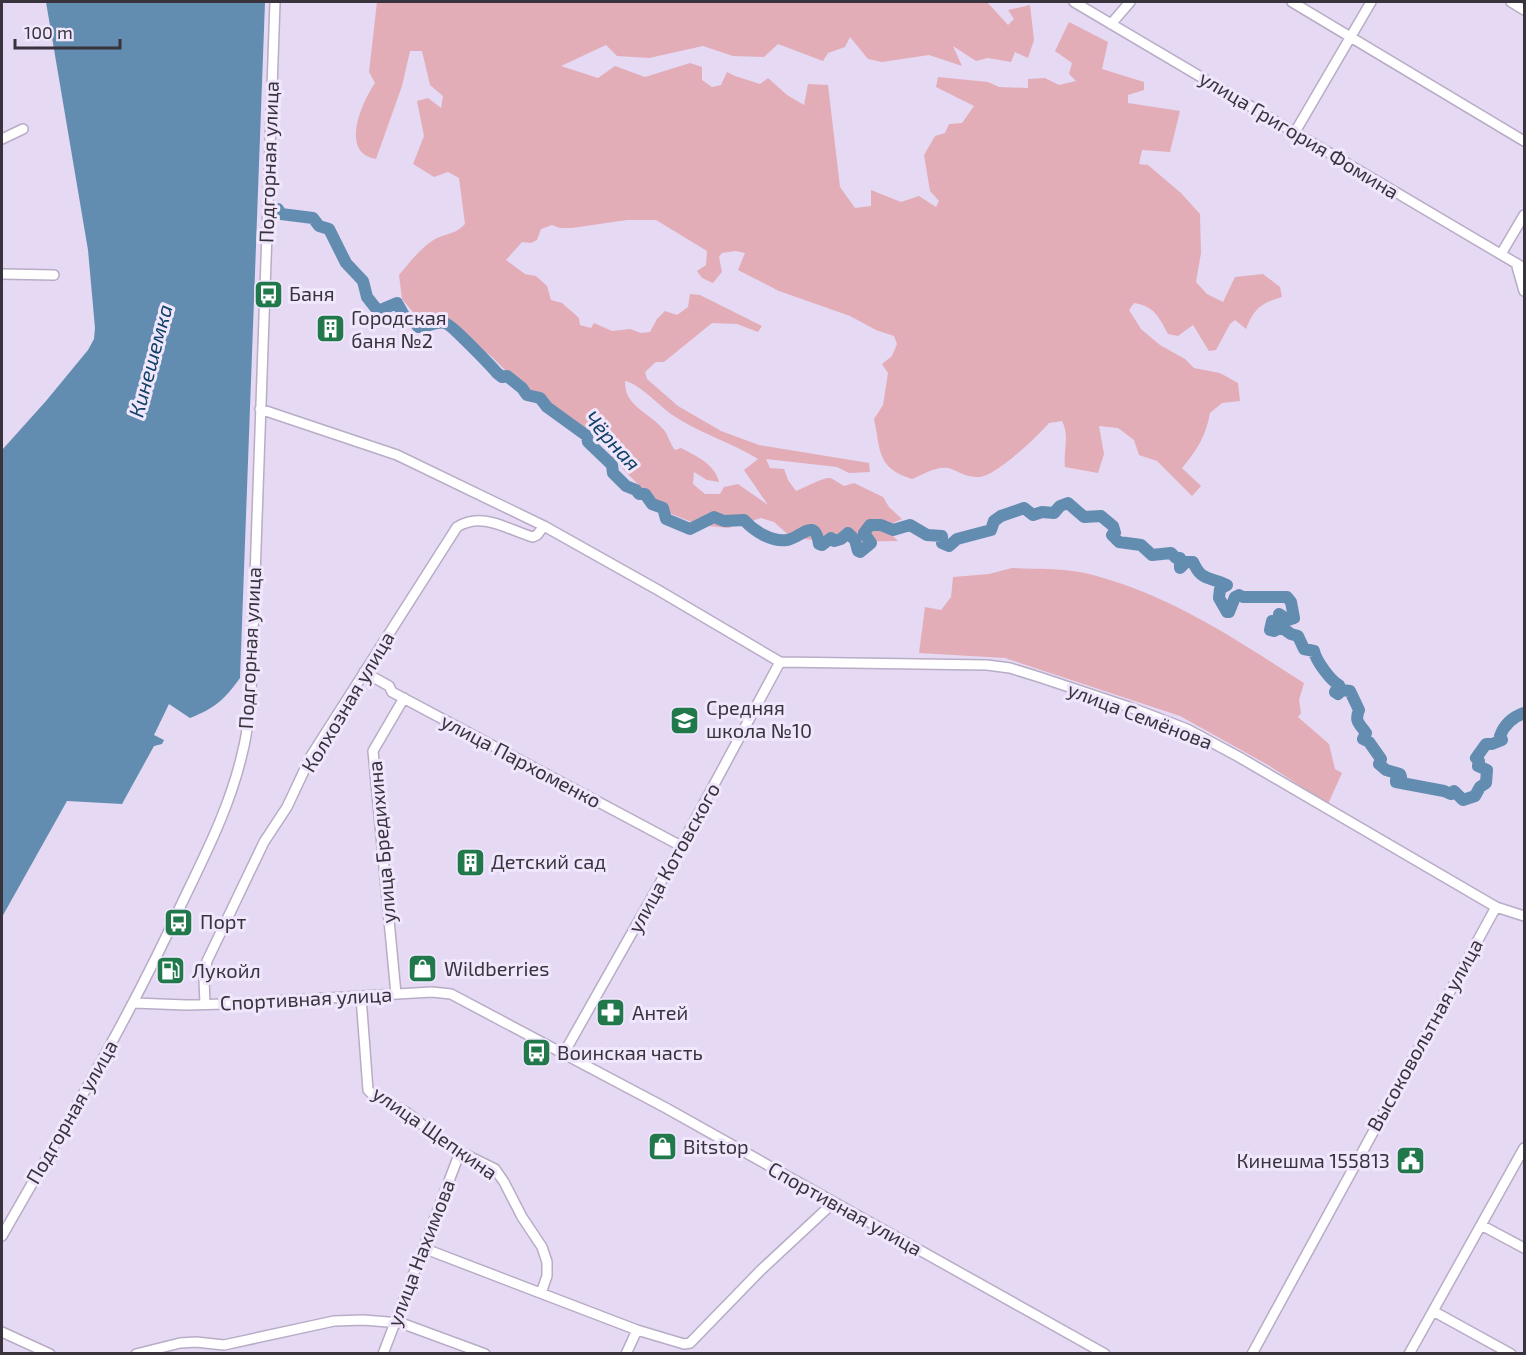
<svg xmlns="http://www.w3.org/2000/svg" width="1526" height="1355" font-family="'Exo 2',sans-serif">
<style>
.green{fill:#e3adb7;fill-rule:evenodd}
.water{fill:#638cb1}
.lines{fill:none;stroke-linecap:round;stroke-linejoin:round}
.river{stroke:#638cb1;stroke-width:12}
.minor-casing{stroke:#b8acc6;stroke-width:12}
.minor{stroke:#fff;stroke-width:9}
.labels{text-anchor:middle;stroke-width:6;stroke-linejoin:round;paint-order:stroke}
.street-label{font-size:20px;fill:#38333d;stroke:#f1e7fd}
.poi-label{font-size:20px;fill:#38333d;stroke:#f1e7fd;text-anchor:start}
.water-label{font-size:21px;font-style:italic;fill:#114267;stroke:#f1e7fd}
</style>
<rect width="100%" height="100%" fill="#e5d9f4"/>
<path class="green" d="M377,2H987L1008,25L1014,19L1008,10L1030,5L1034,40L1028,58L1015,52L1011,62L988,58L976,61L953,46L962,66L929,55L882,62L868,59L850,37L845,47L828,53L823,61L778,44L764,57L733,56L703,46L649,58L617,56L606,45L561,66L598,78L615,66L645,77L690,63L702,67V80L712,87L721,85L727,72L735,76L760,84L768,78L787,95L804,105L808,84L828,85L840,187L855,208L871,206V190L901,202L919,196L936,207L939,201L930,191L924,155L935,136L945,133L949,124L962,123L974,106L936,87L938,77L988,82L999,87L1028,88V79L1045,78L1059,85L1076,81L1069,74L1072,63L1055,51L1069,22L1108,42L1102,69L1144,82V90L1128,95V103L1180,111L1170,152L1142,150L1139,164L1148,165L1181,193L1200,214L1201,253L1196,282L1207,294L1223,302L1235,277L1263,274L1280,287L1282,297C1261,303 1254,309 1246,329L1235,320L1230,324L1216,350L1209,351L1193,325L1178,336L1168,334C1159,317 1154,306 1134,303L1129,310L1141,329L1160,345L1185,359L1194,368L1220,373L1238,383L1240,401L1222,403L1210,413C1206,436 1197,450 1182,468L1201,486L1192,496L1157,461L1139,455L1134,440L1118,428L1099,426L1104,454L1098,473L1065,467C1063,450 1070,436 1062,421L1049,423C1038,436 995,477 979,477C963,477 960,471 948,468C936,466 922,475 912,479C876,468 881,450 874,419L883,405L888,373L882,364L892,356L897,344L894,336L876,330L850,316L779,291L738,270L745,253L736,251L722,253L719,257L722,272L713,283L702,278L697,271L706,265L707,251L656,220H627L572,228H560L552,225L541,229L537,240L531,243L522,242L506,260L525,274L536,276L547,286L551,300L562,303L579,318L580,325L591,328L594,323L612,331L630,329L641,333L650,332L657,319L665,311L677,315L688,307L690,294L700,295L762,326L758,332L737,324L712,323L664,362H656L645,372L647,379L678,406L721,431L759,445L869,463L870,472L849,473L837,467L766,459L770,468L784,469L788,480L796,491C804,488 823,477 830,478C834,479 840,484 844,486L854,483L883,497L889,507L902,519L884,527L898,541L839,542L792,538L774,522L761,518L728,528L699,525L664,511L624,470L598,439L510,375L492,357L453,326L437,329L418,318L402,299L399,275C409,263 419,250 432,241C443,233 454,236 465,224L459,178L448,172L434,177L413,164L424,136L417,101L428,98L441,108L443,96L430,85L422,51H410L402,86L376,159C339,153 362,102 375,83L369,72ZM625,381C640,384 660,407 674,416C701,434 731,442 758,459L744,470L768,505L738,484L724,487L720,494H705L693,484L694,472L707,480L719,482C715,464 696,456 681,448L675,450C669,443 669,435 663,429C649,412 624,406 625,381Z
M1012,568C1035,569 1058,568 1080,572C1163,590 1234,638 1304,683L1299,700L1301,713L1298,717L1329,744L1335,769L1342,773L1328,804L1268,765L1180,716L1005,658L919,653L925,607L941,610L951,597L953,577L989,574Z"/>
<path class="water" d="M46,2H265L240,678C224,700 215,708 190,718L169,704L154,735L164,740L162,744L154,746L122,804L67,801L2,917V450L46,401L88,350L94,339L95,328L88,250Z"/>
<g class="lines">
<path class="river" d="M274,209H278L281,214L313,218L319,226L329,229L346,263L363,281L367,297L378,311L397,303L406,319L415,322L418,327C428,328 436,320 445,323C451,324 491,366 497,373L502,377L507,376L522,388L527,395L540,398L547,407L587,436L588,442L612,465L613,473L626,486L636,490L639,494H645L652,504L663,508L666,519L690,529L714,517L724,521L744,520C754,531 771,542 787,540C801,538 815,516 819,544L822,545L831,538L834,541L841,539L848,533L855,540L858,551L860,552L871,543L864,533L870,525H881L893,530L910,525L927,535L942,536V543L949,546L957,539L991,530L994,521L1001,516L1024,508L1033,515L1042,512L1054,513L1060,506L1068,503L1084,517L1101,516L1113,526L1115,533L1112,535L1119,542L1141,545L1152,555L1171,553L1176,558H1180V568L1186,562H1193C1202,582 1209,576 1227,585L1220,589L1219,598L1227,612H1229L1235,597L1239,595L1243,597H1287L1291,602L1294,618L1288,620L1279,614V622L1272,621L1270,630L1274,631L1281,627L1291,634L1298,636L1304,649L1314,651C1316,661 1331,681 1339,685L1335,692L1338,694L1342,690L1350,691L1359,710C1354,722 1360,724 1366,733L1363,739L1369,742L1381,759L1379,764L1386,770L1400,774L1401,777L1396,780V782L1444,791L1451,794L1454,791L1463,800L1475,796L1480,787L1486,783L1487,770L1478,766L1479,761L1476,758L1486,744H1492L1502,740L1500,736C1504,725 1513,717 1524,713"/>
<defs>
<path id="minor" d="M1074,2L1524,268
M1292,2L1524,141
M1511,2L1524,10
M1111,24L1130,2
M1295,132L1371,2
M2,139L23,129
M1501,254L1524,215
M1516,263L1524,291
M2,274L54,275
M260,409L397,455L544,526L658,590L780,662L987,665L1010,668L1039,677L1132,708L1187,729L1239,757L1496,907L1524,916
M364,672L389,686L392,692L681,846
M396,994L373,751L404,698
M361,997L368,1090L372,1094L406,1112L452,1148L495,1169L504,1182L522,1217L542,1247L547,1262V1276L541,1293
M134,1003L186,1005L225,1004L432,992L451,994L666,1108L1105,1354
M205,1004L204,979L207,961L264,842L287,807L311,756L457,527C483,511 508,530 533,537L537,535L544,526
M564,1053L681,846L780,662
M1481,1225L1524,1248
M2,1236C64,1127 129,1019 181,905C205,855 231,805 243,750C248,731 249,711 251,691L275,2
M423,1248L637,1330L684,1344L690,1343L761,1270L833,1203
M1433,1311L1511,1354
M2,1332L50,1354
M136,1354L180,1343L196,1342L224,1345L334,1321L363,1320L401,1323L485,1354
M383,1354L460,1152
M626,1354L637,1330
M1252,1354L1496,907
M1409,1354L1524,1148"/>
</defs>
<use href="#minor" class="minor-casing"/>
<use href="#minor" class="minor"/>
</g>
<defs>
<symbol id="bus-square" viewBox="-11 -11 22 22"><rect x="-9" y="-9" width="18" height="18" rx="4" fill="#21784b" stroke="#f1e7fd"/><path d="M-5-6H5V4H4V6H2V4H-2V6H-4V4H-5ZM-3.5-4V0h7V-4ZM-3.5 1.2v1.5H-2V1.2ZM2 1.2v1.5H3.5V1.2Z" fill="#fff"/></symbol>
<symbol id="building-square" viewBox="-11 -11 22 22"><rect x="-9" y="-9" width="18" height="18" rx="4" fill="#21784b" stroke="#f1e7fd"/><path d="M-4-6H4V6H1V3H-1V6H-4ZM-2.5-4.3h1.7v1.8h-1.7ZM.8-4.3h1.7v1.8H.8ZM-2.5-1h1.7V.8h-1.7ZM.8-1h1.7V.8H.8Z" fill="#fff"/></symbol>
<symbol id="school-square" viewBox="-11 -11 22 22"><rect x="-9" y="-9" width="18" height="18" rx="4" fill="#21784b" stroke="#f1e7fd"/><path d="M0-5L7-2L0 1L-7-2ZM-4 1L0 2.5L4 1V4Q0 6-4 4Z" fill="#fff"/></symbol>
<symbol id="shop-square" viewBox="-11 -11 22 22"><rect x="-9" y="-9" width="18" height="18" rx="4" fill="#21784b" stroke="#f1e7fd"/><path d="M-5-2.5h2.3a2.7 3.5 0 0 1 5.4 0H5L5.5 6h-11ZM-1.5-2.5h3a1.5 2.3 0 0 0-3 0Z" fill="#fff"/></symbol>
<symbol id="fuel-square" viewBox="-11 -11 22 22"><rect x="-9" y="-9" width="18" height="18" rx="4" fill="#21784b" stroke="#f1e7fd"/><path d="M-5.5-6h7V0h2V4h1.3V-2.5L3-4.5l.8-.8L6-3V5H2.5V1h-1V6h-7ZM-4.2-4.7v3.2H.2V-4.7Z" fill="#fff"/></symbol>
<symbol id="pharmacy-square" viewBox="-11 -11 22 22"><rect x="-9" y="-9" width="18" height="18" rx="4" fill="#21784b" stroke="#f1e7fd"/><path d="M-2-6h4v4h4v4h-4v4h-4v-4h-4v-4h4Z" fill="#fff"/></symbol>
<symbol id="civic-square" viewBox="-11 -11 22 22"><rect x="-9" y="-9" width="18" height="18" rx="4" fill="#21784b" stroke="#f1e7fd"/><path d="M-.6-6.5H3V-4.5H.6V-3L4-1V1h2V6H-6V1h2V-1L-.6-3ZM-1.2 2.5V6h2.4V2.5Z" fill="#fff"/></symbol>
</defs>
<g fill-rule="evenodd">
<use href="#bus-square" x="252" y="278" width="33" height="33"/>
<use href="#building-square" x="314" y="312" width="33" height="33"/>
<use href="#school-square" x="668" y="704" width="33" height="33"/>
<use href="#building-square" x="454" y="846" width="33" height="33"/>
<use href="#bus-square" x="162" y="906" width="33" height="33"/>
<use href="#shop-square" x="406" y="952" width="33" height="33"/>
<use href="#fuel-square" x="154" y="954" width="33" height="33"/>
<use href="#pharmacy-square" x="594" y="996" width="33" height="33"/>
<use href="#bus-square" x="520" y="1036" width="33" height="33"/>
<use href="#shop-square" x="646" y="1130" width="33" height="33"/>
<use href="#civic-square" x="1394" y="1144" width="33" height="33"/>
</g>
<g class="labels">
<g class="street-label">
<text transform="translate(1299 135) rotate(31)" y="7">улица Григория Фомина</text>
<text transform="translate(269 162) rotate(-88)" y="7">Подгорная улица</text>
<text transform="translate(250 648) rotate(-87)" y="7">Подгорная улица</text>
<text transform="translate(348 702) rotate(-59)" y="7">Колхозная улица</text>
<text transform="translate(1140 716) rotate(21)" y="7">улица Семёнова</text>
<text transform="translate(521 761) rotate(28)" y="7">улица Пархоменко</text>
<text transform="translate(382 842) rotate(-95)" y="7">улица Бредихина</text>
<text transform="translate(674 858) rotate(-61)" y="7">улица Котовского</text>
<text transform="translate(306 999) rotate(-3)" y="7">Спортивная улица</text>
<text transform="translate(1425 1035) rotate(-61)" y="7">Высоковольтная улица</text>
<text transform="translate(72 1112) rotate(-60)" y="7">Подгорная улица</text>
<text transform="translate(435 1133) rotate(35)" y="7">улица Щепкина</text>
<text transform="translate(845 1209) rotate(29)" y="7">Спортивная улица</text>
<text transform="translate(421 1253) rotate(-69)" y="7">улица Нахимова</text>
</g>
<g class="poi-label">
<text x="289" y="301">Баня</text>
<text x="351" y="325">Городская<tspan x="351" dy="23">баня №2</tspan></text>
<text x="706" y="715">Средняя<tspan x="706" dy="23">школа №10</tspan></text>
<text x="491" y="869">Детский сад</text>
<text x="200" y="929">Порт</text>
<text x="444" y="976">Wildberries</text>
<text x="192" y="978">Лукойл</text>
<text x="632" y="1020">Антей</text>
<text x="557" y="1060">Воинская часть</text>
<text x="683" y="1154">Bitstop</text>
<text x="1390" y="1168" text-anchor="end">Кинешма 155813</text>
</g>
<g class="water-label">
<text transform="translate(151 361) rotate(-75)" y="7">Кинешемка</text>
<text transform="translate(612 441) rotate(48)" y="7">Чёрная</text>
</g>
</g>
<rect width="1526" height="1355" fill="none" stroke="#38333d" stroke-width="6"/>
<path d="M15 39v9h105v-9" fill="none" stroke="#38333d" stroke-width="3"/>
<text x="24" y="39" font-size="18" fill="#38333d" stroke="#f1e7fd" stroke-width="4.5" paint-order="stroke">100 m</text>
</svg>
